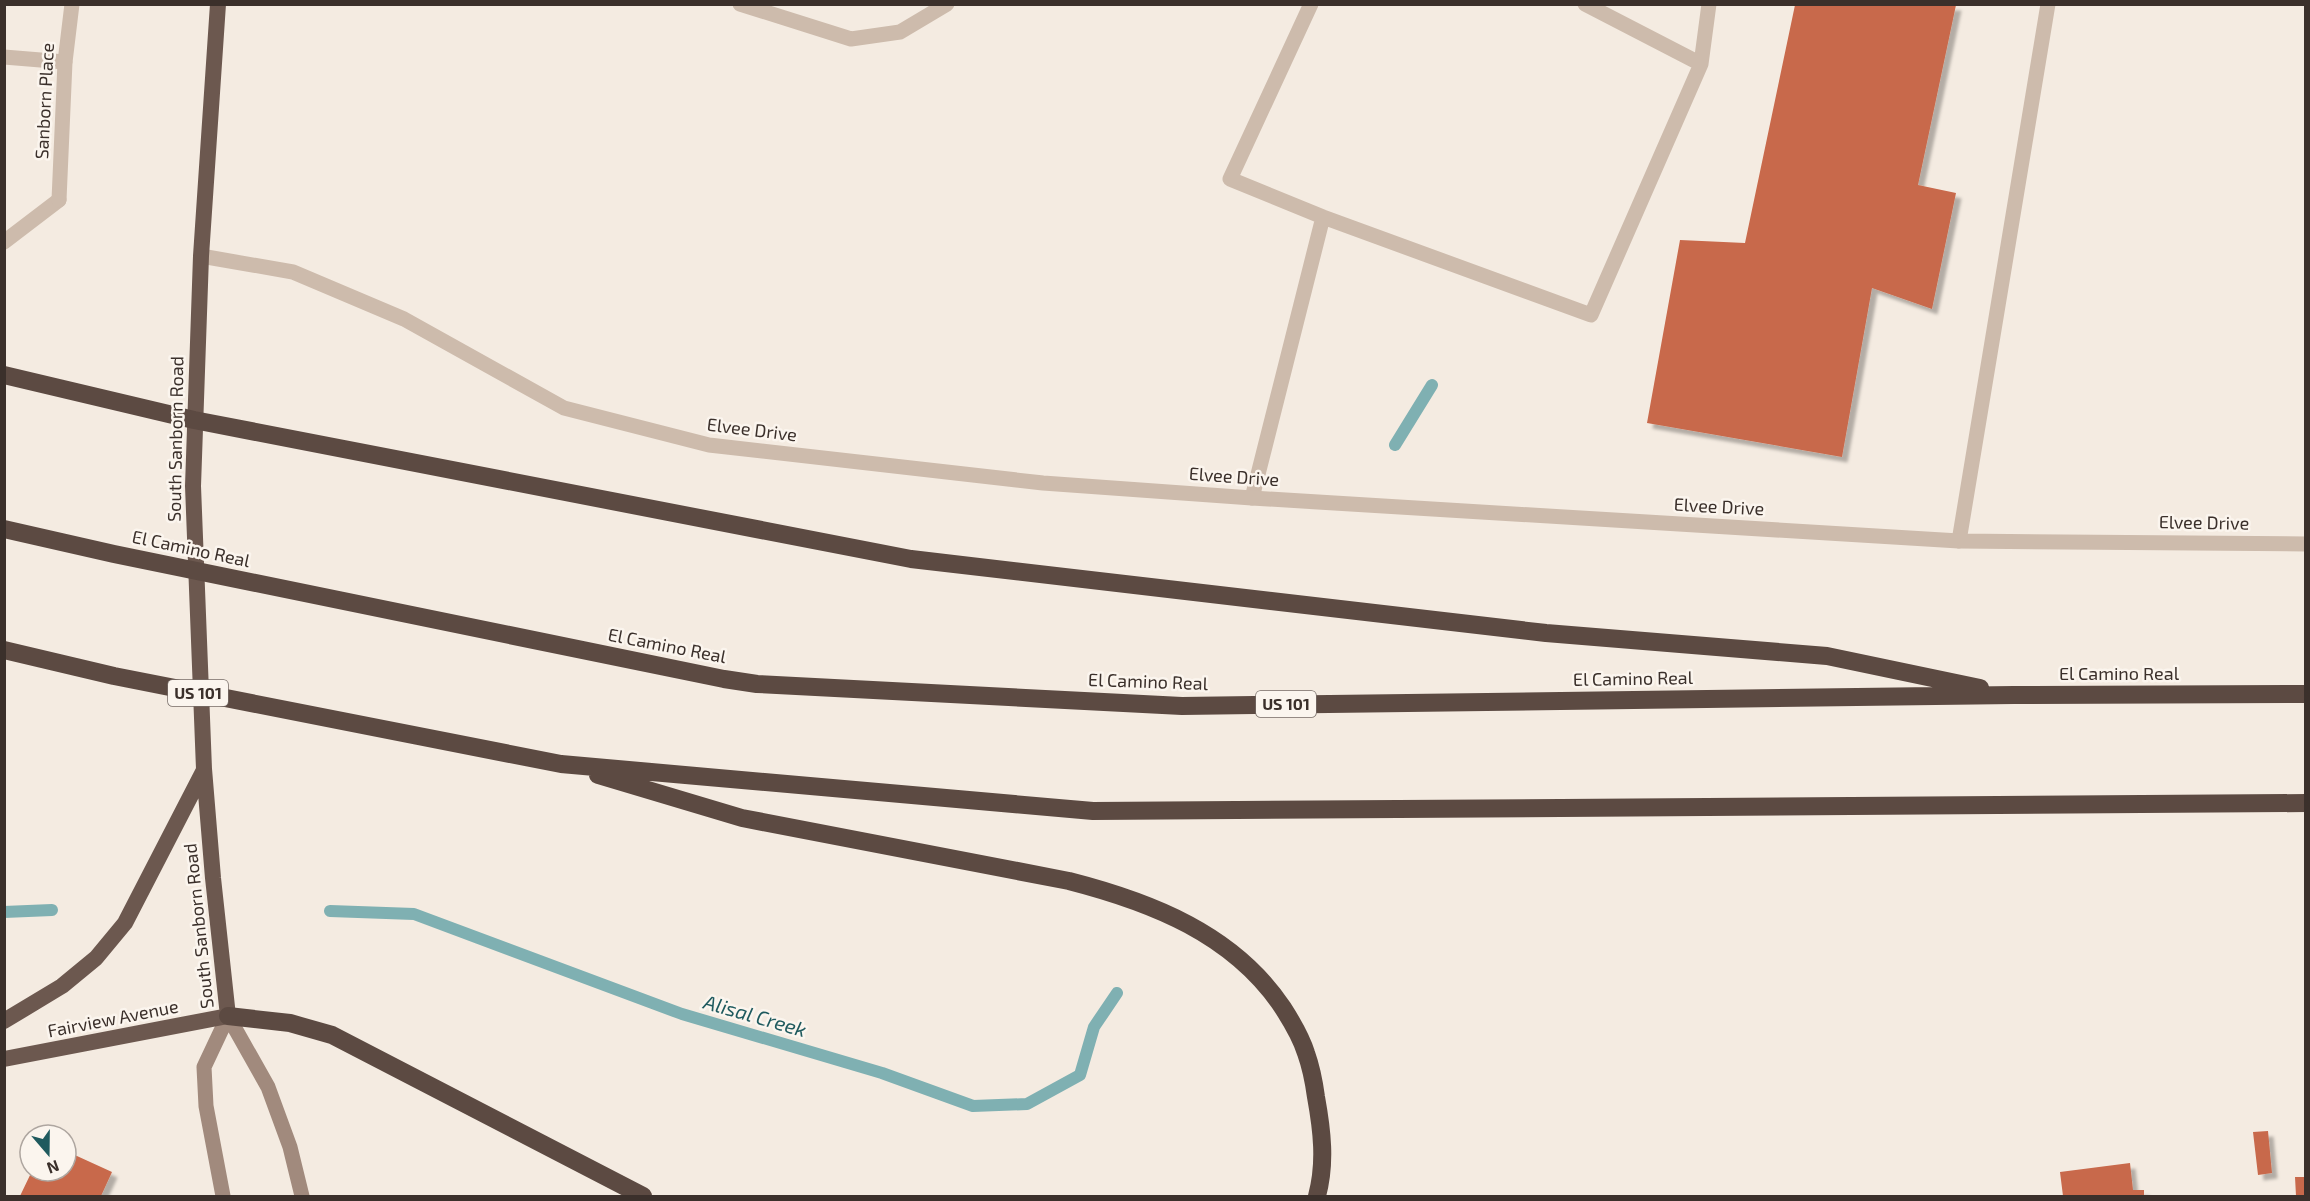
<svg xmlns="http://www.w3.org/2000/svg" width="2310" height="1201" font-family="'Exo 2',sans-serif">
<style>
.lines{fill:none;stroke-linecap:round;stroke-linejoin:round}
.stream{stroke:#7fb0b2;stroke-width:12}
.building{fill:#c8694b;filter:url(#shadow)}
.service{stroke:#cdbbac;stroke-width:15}
.minor{stroke:#cdbbac;stroke-width:15}
.secondary{stroke:#a18a7d;stroke-width:15}
.trunk{stroke:#6c584f;stroke-width:16}
.motorway{stroke:#5c4a42;stroke-width:18}
.labels{text-anchor:middle;stroke-width:5;stroke-linejoin:round;paint-order:stroke}
.shield{fill:#fbf5ee;stroke:#756b66;stroke-width:1.5}
.shield-label{font-size:16px;font-weight:bold;fill:#3b302b}
.street-label{font-size:18px;fill:#3b302b;stroke:#fbf5ee}
.water-label{font-size:20px;font-style:italic;fill:#1f5a5e;stroke:#fbf5ee}
</style>
<defs>
<filter id="shadow"><feDropShadow dx="5.5" dy="5.5" stdDeviation="1.5" flood-color="#0004"/></filter>
</defs>
<rect width="100%" height="100%" fill="#f4ebe1"/>
<g class="lines">
<path class="stream" d="M1395,445L1432,385
M330,911L414,914L682,1014L882,1073L973,1106L1027,1104L1080,1075L1094,1027L1117,993
M4,912L52,910"/>
</g>
<path class="building" d="M1795,5H1956L1918,185L1956,193L1932,309L1872,288L1842,457L1647,423L1680,240L1745,243Z
M2268,1131L2272,1173L2258,1175L2253,1132Z
M66,1151L112,1172L101,1196H20L32,1171H66Z
M2130,1163L2133,1190H2144V1196H2063L2060,1172Z
M2295,1177H2306V1196H2296Z"/>
<g class="lines">
<path class="service" d="M740,4L851,39L900,32L947,4
M1311,4L1230,179L1323,217L1591,315L1701,64L1709,4
M1585,4L1701,64
M4,57L65,62
M4,242L59,200
M1252,498L1323,217
M1959,541L2048,4"/>
<path class="minor" d="M59,200L65,62L72,4
M201,256L293,272L404,319L564,408L709,445L1043,483L1252,498L1959,541L2306,544"/>
<path class="secondary" d="M228,1016L268,1087L290,1147L302,1196
M223,1196L206,1106L204,1067L228,1016"/>
<path class="trunk" d="M4,1021L62,986L96,958L125,923L204,770
M4,1059L228,1016L213,878L204,769L193,486L201,256L218,4"/>
<path class="motorway" d="M4,375L194,420L911,559L1546,633L1827,656L1980,688
M4,529L114,554L724,679L757,684L1182,706L2014,695L2306,694
M4,650L114,676L561,764L1093,811L2306,803
M598,775L742,818L1069,881C1151,902 1234,934 1283,1008C1292,1022 1301,1037 1306,1053C1311,1067 1314,1082 1316,1097C1322,1130 1326,1163 1317,1196
M228,1016L290,1023L332,1035L643,1196"/>
</g>
<g class="labels">
<g class="shield">
<rect x="168" y="680" width="60" height="26" rx="4.5"/>
<rect x="1256" y="691" width="60" height="26" rx="4.5"/>
</g>
<g class="shield-label">
<text x="198" y="699">US 101</text>
<text x="1286" y="710">US 101</text>
</g>
<g class="street-label">
<text transform="translate(45 101) rotate(-87)" y="6">Sanborn Place</text>
<text transform="translate(752 430) rotate(7)" y="6">Elvee Drive</text>
<text transform="translate(176 439) rotate(-89)" y="6">South Sanborn Road</text>
<text transform="translate(1234 477) rotate(4)" y="6">Elvee Drive</text>
<text transform="translate(1719 507) rotate(3)" y="6">Elvee Drive</text>
<text transform="translate(2204 523) rotate(1)" y="6">Elvee Drive</text>
<text transform="translate(191 549) rotate(12)" y="6">El Camino Real</text>
<text transform="translate(667 646) rotate(11)" y="6">El Camino Real</text>
<text x="2119" y="680">El Camino Real</text>
<text transform="translate(1633 679) rotate(-1)" y="6">El Camino Real</text>
<text transform="translate(1148 682) rotate(2)" y="6">El Camino Real</text>
<text transform="translate(199 926) rotate(-96)" y="6">South Sanborn Road</text>
<text transform="translate(113 1019) rotate(-11)" y="6">Fairview Avenue</text>
</g>
<g class="water-label">
<text transform="translate(755 1016) rotate(16)" y="7">Alisal Creek</text>
</g>
</g>
<rect width="2310" height="1201" fill="none" stroke="#3b302b" stroke-width="12"/>
<g transform="translate(48 1153) rotate(160)"><circle r="28" fill="#fbf5ee" stroke="#aea6a0" stroke-width="1.5"/>
<path d="M0-4.5L10 22L0 15L-10 22Z" fill="#1f5a5e"/>
<text y="-9" font-size="16" font-weight="bold" text-anchor="middle" fill="#3b302b">N</text>
</g>
</svg>
